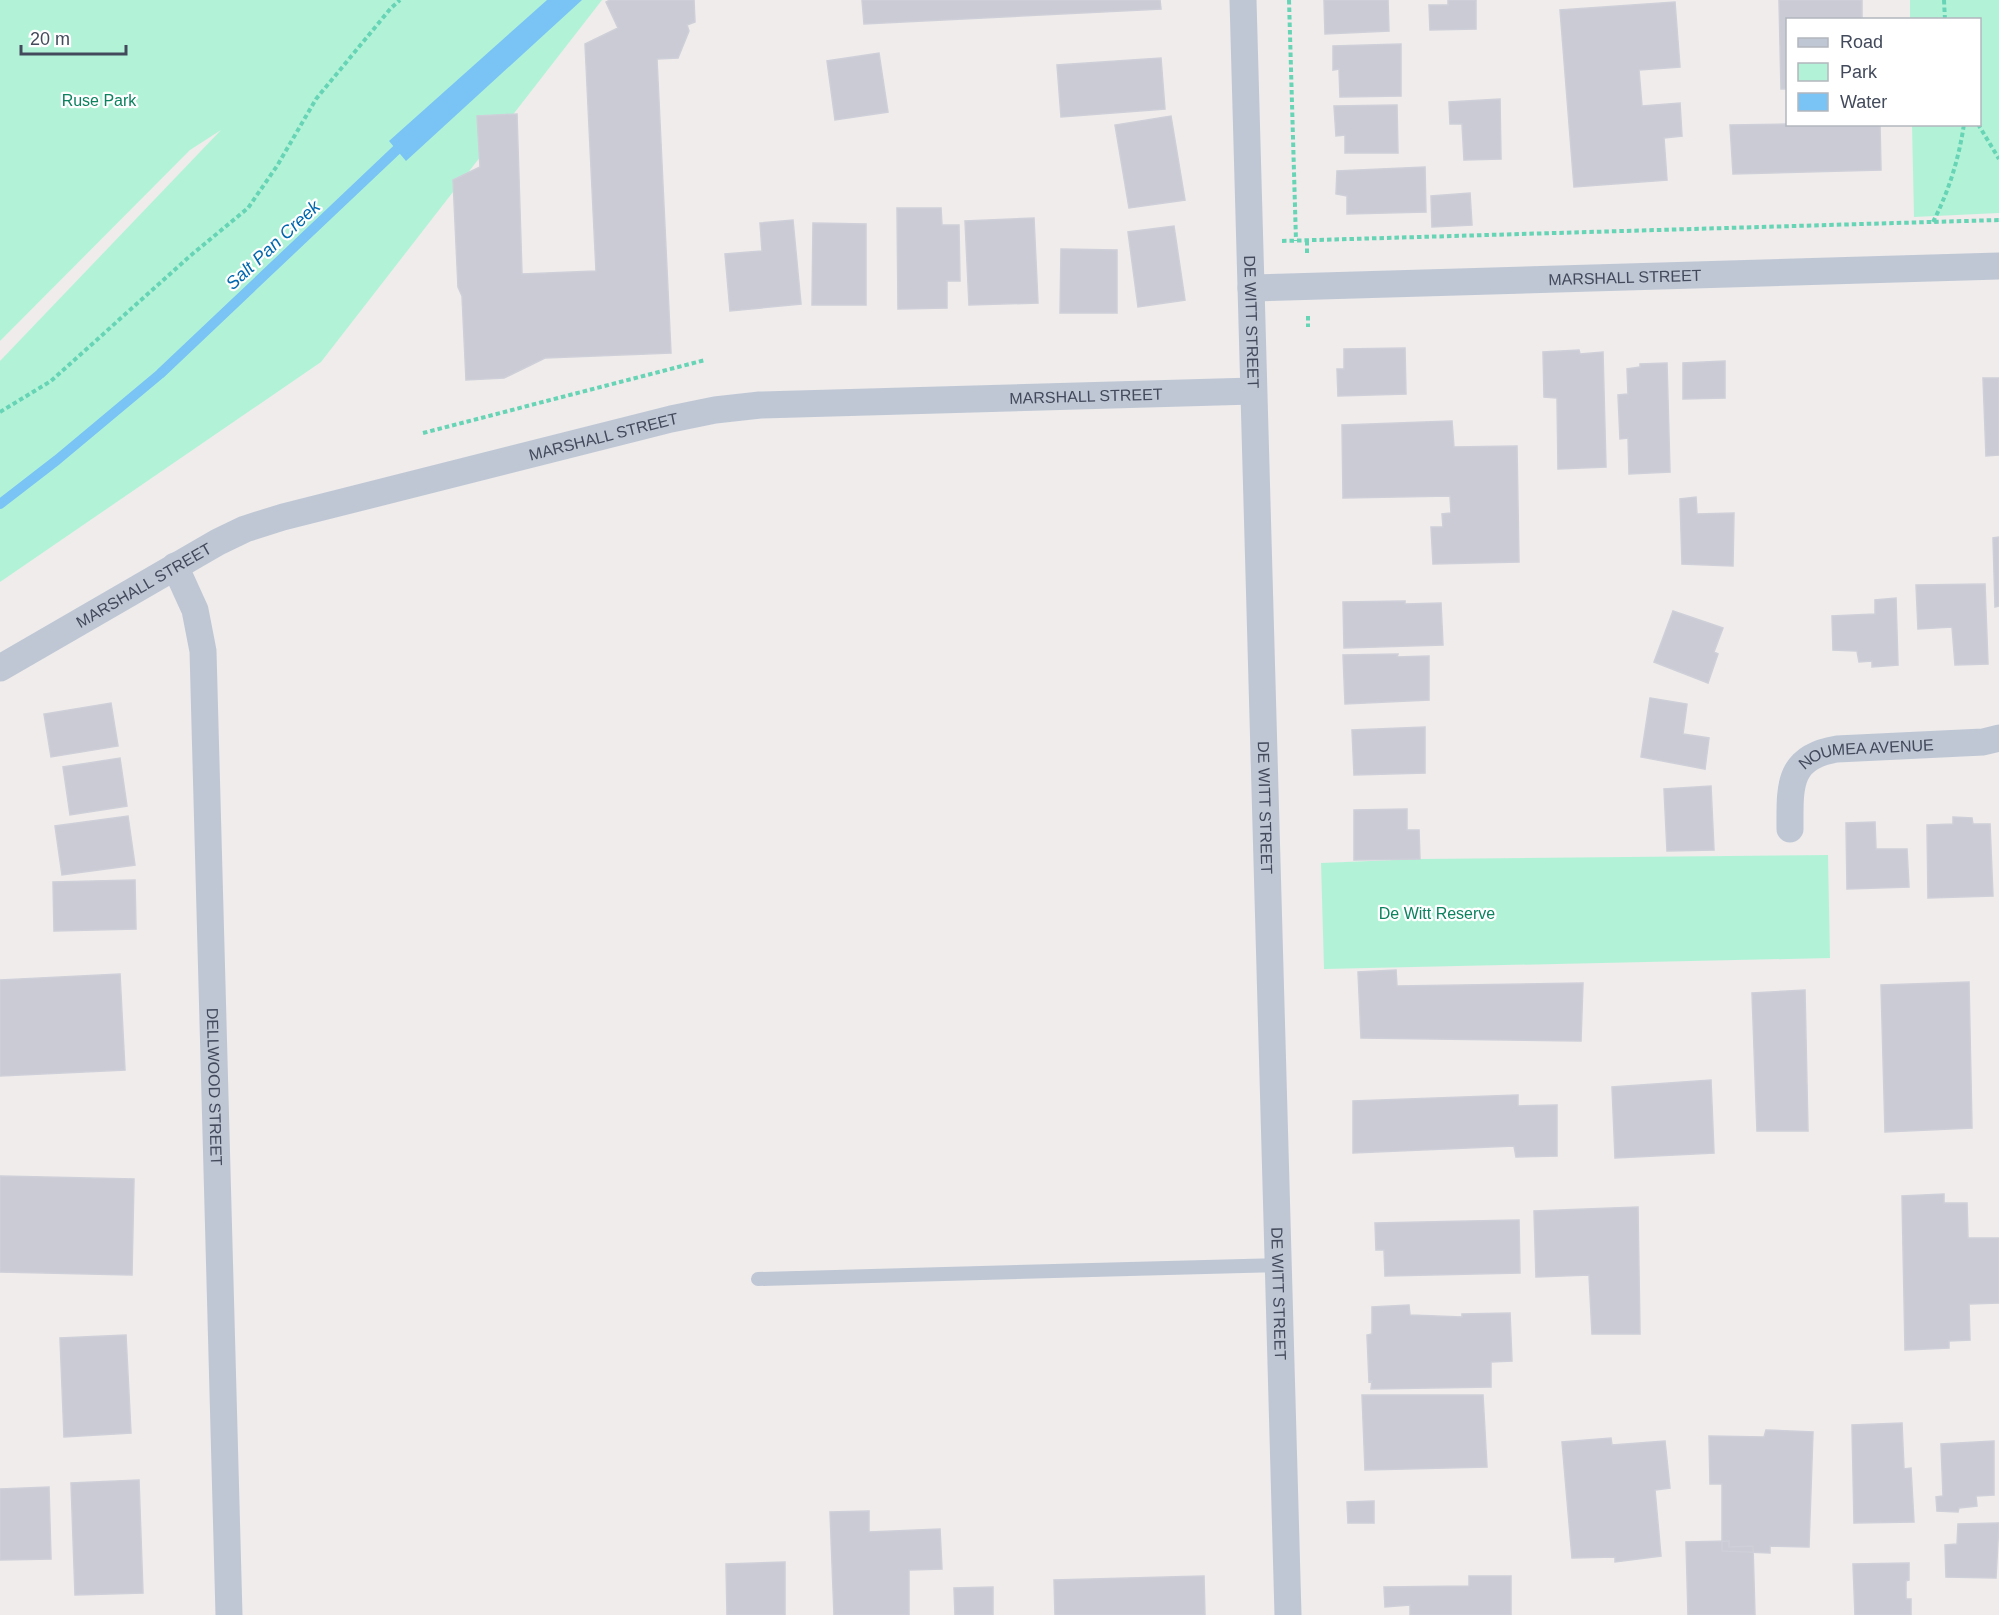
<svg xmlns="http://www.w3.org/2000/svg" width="1999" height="1615" font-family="Arial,sans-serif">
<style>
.green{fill:#b2f3d8}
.water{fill:#7ac3f5}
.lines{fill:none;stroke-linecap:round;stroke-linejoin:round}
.stream{stroke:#7ac3f5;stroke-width:10}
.building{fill:#cacbd4;stroke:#cecfd8;stroke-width:1.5}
.path{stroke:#67d4b5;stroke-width:4;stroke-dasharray:4.5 3;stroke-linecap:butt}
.service{stroke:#bfc7d5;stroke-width:14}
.minor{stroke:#bfc7d5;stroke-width:27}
.labels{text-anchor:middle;stroke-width:4.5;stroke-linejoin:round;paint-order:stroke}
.park-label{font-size:16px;fill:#0c825f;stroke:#fff}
.street-label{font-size:16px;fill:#424a5b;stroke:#fff}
.water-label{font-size:18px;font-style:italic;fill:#0067af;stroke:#fff}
</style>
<rect width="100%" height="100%" fill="#efeceb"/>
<path class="green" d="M0,0H602L321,362L0,582V361L221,130L190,150L0,341Z
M1910,0H1999V213L1914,217L1912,125L1980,124V20L1910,19Z
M1828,855L1830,958L1324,969L1321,863L1420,859Z"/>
<path class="water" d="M547,0H582L406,161L389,141Z"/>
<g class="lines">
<path class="stream" d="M0,504L57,460L160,374L407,140"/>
</g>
<path class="building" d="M610,0H694L695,22L687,25L689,31L678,58L657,59L671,353L545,358L504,378L466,380L462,296L458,287L453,180L480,167L477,116L517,114L522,274L596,271L585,44L618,28L606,2Z
M862,0H1160L1161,9L864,24Z
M1324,0H1388L1389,31L1325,34Z
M1448,0H1476V29L1430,30L1429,5H1448Z
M1779,0H1862V20H1788V89H1781Z
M1675,2L1680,67L1639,70L1642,106L1680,103L1682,136L1664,138L1667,180L1574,187L1560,10Z
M1401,44V96L1340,97L1339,69L1333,70V46Z
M879,53L888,112L835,120L827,61Z
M1161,58L1165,109L1061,117L1057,65Z
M1500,99L1501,159L1464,160L1462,124H1450L1449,102Z
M1397,105L1398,153H1345V135L1336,136L1334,106Z
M1171,116L1185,200L1129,208L1115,125Z
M1788,124H1880L1881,170L1733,174L1730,125Z
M1425,167L1426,212L1347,214V196L1336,194L1337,171Z
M1470,193L1472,225L1432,227L1431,196Z
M897,208H941L942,225H959L960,281H947V308L898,309Z
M1034,218L1038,303L969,305L965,221Z
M793,220L801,304L730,311L725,254L762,251L760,223Z
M813,223L866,224V305H812Z
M1174,226L1185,300L1138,307L1128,232Z
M1061,249L1117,250V313H1060Z
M1405,348L1406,394L1338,396L1337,369H1344V349Z
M1579,350L1580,354L1603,352L1606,467L1558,469L1557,398L1544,397L1543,352Z
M1725,361V398L1683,399V363Z
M1667,363L1670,472L1629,474L1628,438L1620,439L1618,395L1628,394L1627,369L1640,367V364Z
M1983,378H1999V455L1986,456Z
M1452,421L1454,447L1517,446L1519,562L1433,564L1431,527H1443L1442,514L1451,513L1450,496L1343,498L1342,425Z
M1696,497L1697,514L1734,513L1733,566L1682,564L1680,499Z
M1999,537V606L1995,607L1993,538Z
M1985,584L1988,664L1955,665L1952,627L1918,629L1916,585Z
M1896,598L1898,665L1872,667V661L1859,662L1857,651L1833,650L1832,616L1875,614V600Z
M1405,601V604L1441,603L1443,645L1344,648L1343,602Z
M1673,611L1723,628L1714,652L1718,654L1708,683L1654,662Z
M1398,654L1397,657L1429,656V700L1345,704L1343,655Z
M1650,698L1687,704L1683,734L1709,738L1705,769L1641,757Z
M111,703L118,746L51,757L44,714Z
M1425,727V773L1354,775L1352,730Z
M120,758L127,806L70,815L63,767Z
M1711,786L1714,850L1667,851L1664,789Z
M1407,809V830H1419L1420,859L1354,860V810Z
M128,816L135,865L62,875L55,826Z
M1953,817L1972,818L1973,824H1990L1993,896L1928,898L1927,825L1953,824Z
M1875,822L1876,849H1907L1909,887L1847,889L1846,823Z
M135,880L136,929L54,931L53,882Z
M1396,970L1397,986L1583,983L1581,1041L1361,1038L1358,972Z
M120,974L125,1070L0,1076V980Z
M1969,982L1972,1128L1885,1132L1881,985Z
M1805,990L1808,1131H1757L1752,993Z
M1711,1080L1714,1153L1615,1158L1612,1087Z
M1518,1095V1106L1557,1105V1156L1516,1157L1514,1146L1353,1153V1101Z
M0,1176L134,1179L132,1275L0,1272Z
M1944,1194V1203H1967L1968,1238H1999V1303L1969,1304L1970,1340L1949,1341V1348L1905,1350L1902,1196Z
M1638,1207L1640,1334H1592L1589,1275L1536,1277L1534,1211Z
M1519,1220L1520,1273L1385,1276L1384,1250H1376L1375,1223Z
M1409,1305L1410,1315L1462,1317V1314L1510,1313L1512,1361L1491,1362V1387L1371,1389L1372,1381L1369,1382L1367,1335L1372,1334V1307Z
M126,1335L131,1433L64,1437L60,1338Z
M1362,1395H1483L1487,1467L1365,1470Z
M1902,1423L1904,1469L1911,1468L1914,1522L1854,1523L1852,1425Z
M1766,1430L1813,1432L1809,1547L1770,1546V1553L1722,1551V1484H1710L1709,1436L1764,1437Z
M1611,1438L1612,1445L1665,1441L1670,1488L1655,1490L1661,1556L1615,1562V1557L1572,1558L1562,1442Z
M1994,1441V1495L1976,1496L1977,1506L1959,1508L1958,1512L1937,1511L1936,1497L1943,1496L1941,1444Z
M139,1480L143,1593L75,1595L71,1483Z
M49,1487L51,1559L0,1560V1489Z
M1374,1501V1523H1348L1347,1502Z
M869,1511V1532L940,1529L942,1569L909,1570V1615H834L830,1512Z
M1999,1523L1996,1578L1946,1577L1945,1545L1957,1544L1958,1524Z
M1729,1541V1547L1753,1546L1755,1615H1688L1686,1542Z
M785,1562V1615H727L726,1564Z
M1909,1563V1580L1906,1581V1599H1911V1615H1855L1853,1564Z
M1204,1576L1205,1615H1055L1054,1580Z
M1469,1576H1511V1615H1410V1605L1385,1607L1384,1587L1469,1586Z
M993,1587V1615H955L954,1588Z"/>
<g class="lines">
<path class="path" d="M1289,0L1296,241
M1944,0L1945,20
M1978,124L1999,159
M1933,222C1949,191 1959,158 1964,124
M1282,241L1999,220
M1307,241V255
M1308,316V327
M0,412L51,381L190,256L248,208L277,166L316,99L391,8L400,0
M423,433L705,360"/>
<path class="service" d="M758,1279L1277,1265"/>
<g class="minor">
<path id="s1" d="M1243,0L1288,1615"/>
<path id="s2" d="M1251,288L1999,266"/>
<path id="s3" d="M175,566L195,610L203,651L229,1615"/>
<path id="s4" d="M0,668L218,542L245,529L283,517L671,419L715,410L760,405L1253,391"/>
<path id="s5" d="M1790,829C1790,787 1787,757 1837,749L1983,742L1999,738"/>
</g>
</g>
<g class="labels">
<g class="park-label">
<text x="99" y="106">Ruse Park</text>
<text x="1437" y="919">De Witt Reserve</text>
</g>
<g class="street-label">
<text dy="6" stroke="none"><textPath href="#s2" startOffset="374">MARSHALL STREET</textPath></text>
<text dy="6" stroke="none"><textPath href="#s1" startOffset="322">DE WITT STREET</textPath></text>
<text dy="6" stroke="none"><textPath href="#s4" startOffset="1138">MARSHALL STREET</textPath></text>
<text dy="6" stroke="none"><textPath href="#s4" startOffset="652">MARSHALL STREET</textPath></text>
<text dy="6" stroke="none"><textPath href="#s4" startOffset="166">MARSHALL STREET</textPath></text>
<text dy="6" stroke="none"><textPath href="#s5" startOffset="134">NOUMEA AVENUE</textPath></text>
<text dy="6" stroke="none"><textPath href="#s1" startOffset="808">DE WITT STREET</textPath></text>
<text dy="6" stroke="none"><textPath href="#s3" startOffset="526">DELLWOOD STREET</textPath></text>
<text dy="6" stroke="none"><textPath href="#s1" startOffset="1294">DE WITT STREET</textPath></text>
</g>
<g class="water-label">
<text transform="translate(273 245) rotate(-43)" y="6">Salt Pan Creek</text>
</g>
</g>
<rect x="1786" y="18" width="195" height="108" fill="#ffffff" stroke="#b3b7bd" stroke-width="1.5"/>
<rect x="1798" y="38" width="30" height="9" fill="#bfc7d5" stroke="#b3b7bd" stroke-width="1.5"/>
<text x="1840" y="48" font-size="18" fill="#424a5b">Road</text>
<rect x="1798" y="63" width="30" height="18" fill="#b2f3d8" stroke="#b3b7bd" stroke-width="1.5"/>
<text x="1840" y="78" font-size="18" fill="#424a5b">Park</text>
<rect x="1798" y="93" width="30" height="18" fill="#7ac3f5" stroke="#b3b7bd" stroke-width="1.5"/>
<text x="1840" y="108" font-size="18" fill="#424a5b">Water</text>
<path d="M21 45v9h105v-9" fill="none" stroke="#424a5b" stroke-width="3"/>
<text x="30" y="45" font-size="18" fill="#424a5b" stroke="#ffffff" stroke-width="4.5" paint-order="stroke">20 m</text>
</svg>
